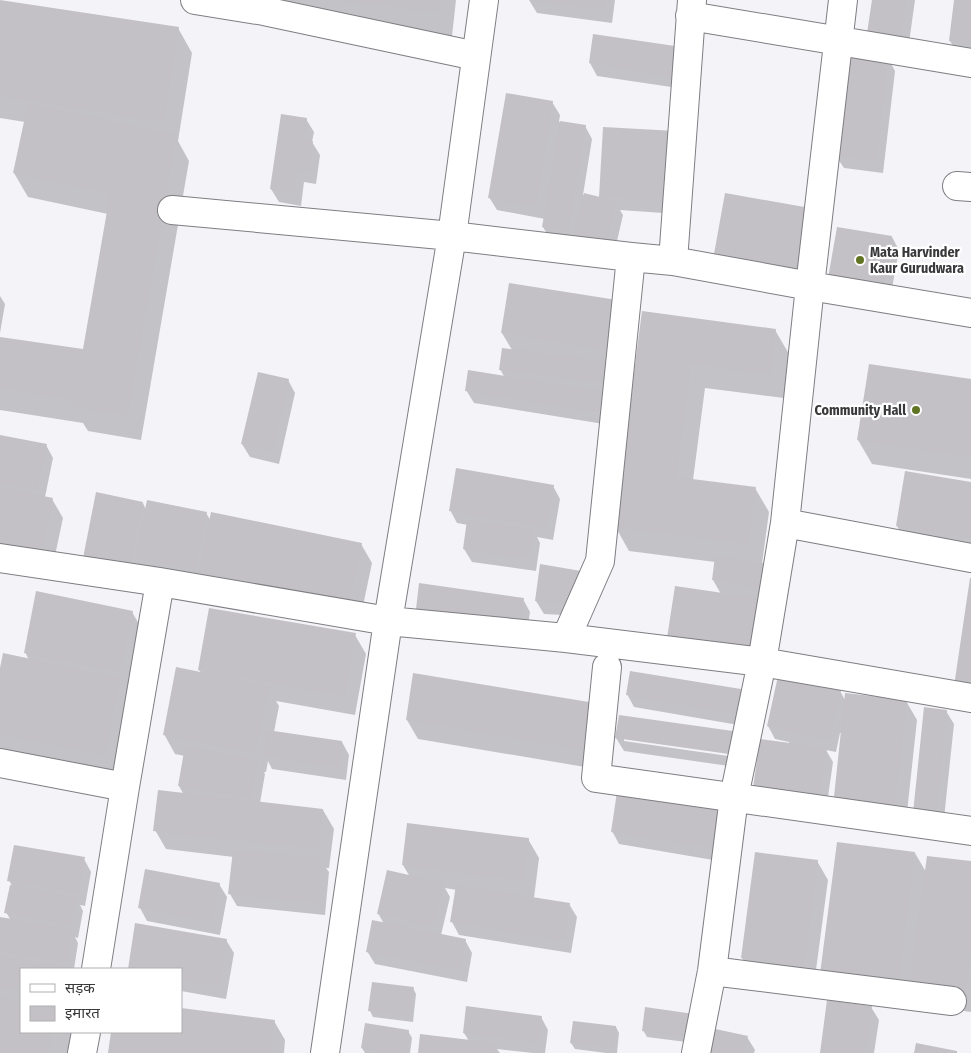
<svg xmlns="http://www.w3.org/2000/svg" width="971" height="1053" font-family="'Fira Sans Condensed','Noto Sans Devanagari',sans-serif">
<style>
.shadow{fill:#0003;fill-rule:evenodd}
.building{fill:#c3c1c6}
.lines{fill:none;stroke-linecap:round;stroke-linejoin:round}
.minor-casing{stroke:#7e7d82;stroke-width:30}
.minor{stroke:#fff;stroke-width:28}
.poi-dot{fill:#607424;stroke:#fff;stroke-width:2}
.labels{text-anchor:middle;stroke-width:4.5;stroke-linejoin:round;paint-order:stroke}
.poi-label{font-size:14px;font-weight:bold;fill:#39383a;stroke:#fff;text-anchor:start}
</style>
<rect width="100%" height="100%" fill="#f4f3f8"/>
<path class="shadow" d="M283,0H456L452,36L293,18Z
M529,0H615L612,23L537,13Z
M873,0H915L908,50L876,46Z
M956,0H971V56L958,54L950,41Z
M0,1L178,28L192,53L178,141L189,161L141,440L88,431L83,423L0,410V338L84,351L108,214L28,197L14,173L25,122L0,118Z
M675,48L682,61L678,88L597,76L590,63Z
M888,58L895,71L883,173L844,168L836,156Z
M552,102L560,115L559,122L585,126L592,139L583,195L600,198L604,128L678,214L620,210L623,215L612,263L551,240L543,227L545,219L497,210L489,197Z
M282,115L306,119L314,132L312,142L320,155L316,184L304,182L301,206L279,202L271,189Z
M809,210V288L727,273L716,254Z
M892,237L899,250L889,305L829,283Z
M0,296L5,304L0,333Z
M616,302V426L474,403L466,390L505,378L500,369L512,350L502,333Z
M643,313L775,330L789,354L784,398L705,388L693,480L755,488L769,512L762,564L772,601L721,594L713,580L715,562L629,551L615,526Z
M288,380L295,393L279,464L250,457L242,444Z
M971,380V479L872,464L858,440Z
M0,436L46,445L53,458L45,497L52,499L63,518L50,579L0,569Z
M971,484V555L908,545L897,526Z
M553,486L560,499L553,540L537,537L540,543L536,571L472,562L464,549L468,525L457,523L450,510Z
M143,503L146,510L206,513L211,521L361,544L372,563L359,625L144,571L140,565L138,580L91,570Z
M541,565L583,616L544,614L536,601Z
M420,584L523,599L530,612L526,637L424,622L417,609Z
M132,612L143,631L131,691L127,690L131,698L115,774L0,750V674L29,660L25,652Z
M355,635L366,654L355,715L276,701L279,706L274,732L342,742L349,755L346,780L272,769L268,761L266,772H264L265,774L260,803L323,810L334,829L329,868H326L329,872L325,915L237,906L230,894L234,857L166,849L155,830L184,795L179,786L185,756L175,754L164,734L202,674L199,670Z
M414,675L594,705L597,769L418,739L407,720Z
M746,691L750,727L634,707L627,694Z
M840,691L846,702L906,701L917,720L905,831L842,733H840L836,752L826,750L833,762L826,811L789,744V742L775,739L768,726Z
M946,711L954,724L943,828L921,826Z
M732,732L739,745L736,767L624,751L616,738ZM624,738L736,754L735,757L624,741Z
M724,810L725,862L619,844L612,831Z
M528,839L539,858L534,898L569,904L577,917L571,953L459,935L452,922L457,890L445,888L450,897L441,935L465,940L472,953L467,982L375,964L367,951L384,924L378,913L410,877L403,865Z
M756,853L817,861L828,880L814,985L753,977L742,958Z
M915,853L926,872L971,862V1012L832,993Z
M84,859L91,872L85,906L80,905L83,911L78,938L75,937L78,943L74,969H21V1032H70L71,1033L67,1053H0V918L10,919L6,912L12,886L9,880Z
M219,884L227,897L220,935L147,921L140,908Z
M136,925L226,940L234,953L226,999L181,991V969H129Z
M413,988L416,994L413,1022L373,1017L370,1011Z
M871,1007L879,1020L874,1053H821Z
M693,1015L694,1043L647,1037L643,1030Z
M541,1017L548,1030L545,1053H533L497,1049L500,1053H419L469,1041L464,1033Z
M274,1021L285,1040L284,1053H109L112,1032H181Z
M574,1022L616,1027L619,1033L617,1053H606L575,1049L571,1043Z
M408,1031L412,1038L410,1053H365L362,1048Z
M747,1037L755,1050L754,1053H701Z"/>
<path class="building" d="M0,0L179,27L164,122L0,96Z
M341,0H440L438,12L341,1Z
M534,0H606L605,10L534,1Z
M872,0H906L901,37L867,33Z
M954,0H971V44L949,41Z
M593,34L675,46L671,76L589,63Z
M848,52L888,57L876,161L835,156Z
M506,93L553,101L536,206L488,198Z
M28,103L164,132V133L176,135L128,416L73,407L74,400L0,388V337L83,349L110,194L13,173Z
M281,114L307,118L304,140L313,141L309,171L297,170L294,193L270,189Z
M560,121L586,125L568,232L542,227Z
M603,127L676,131L671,201L599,197Z
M584,193L616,201L605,250L572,243Z
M725,193L810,208L798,269L714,254Z
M837,227L892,236L882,293L827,284Z
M509,283L617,300L609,350L501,333Z
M642,311L776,329L770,374L691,364L676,477L756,487L748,544L614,527Z
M502,348L610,362L607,383L499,370Z
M869,364L971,379V457L857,440Z
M468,370L612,393L609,414L465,391Z
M258,372L289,379L272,451L241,444Z
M0,435L47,444L37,490L0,483Z
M456,468L554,485L546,528L449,511Z
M905,471L971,482V539L896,526Z
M0,487L53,498L40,561L0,553Z
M96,492L143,502L130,567L83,558Z
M147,500L207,512L195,570L135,558Z
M211,512L362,543L348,607L198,576Z
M467,520L534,529L529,559L463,549Z
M715,556L769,564L765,589L712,580Z
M540,564L581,571L576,604L535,601Z
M970,578H971V688L954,686Z
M419,583L524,598L519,625L416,609Z
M675,586L771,600L763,652L667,638Z
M36,591L133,611L120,672L24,653Z
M209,608L356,633L345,696L198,670Z
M3,653L121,678L104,755L0,734V668Z
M176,667L269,686L255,753L163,735Z
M630,671L747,690L743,715L626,695Z
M413,673L595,703L587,750L406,720Z
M778,676L841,690L829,740L767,726Z
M845,693L907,700L894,813L833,806Z
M924,707L947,710L936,816L913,813Z
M619,715L733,731L729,754L615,738Z
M267,730L342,741L339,767L263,756Z
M760,739L827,748L819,798L753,788Z
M185,746L258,760L251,799L178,786Z
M158,790L323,809L319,849L153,831Z
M617,792L725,809L718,849L611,832Z
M407,823L529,838L523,881L402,865Z
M837,842L915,852L898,984L820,974Z
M14,845L85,857L78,894L7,881Z
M233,850L322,858L318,903L228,894Z
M755,852L818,860L804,966L741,958Z
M927,856L971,861V949L965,994L909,987Z
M145,869L220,883L213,922L138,908Z
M387,870L444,883L433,926L377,914Z
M10,885L77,897L71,925L4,913Z
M456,885L570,903L564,941L450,922Z
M0,917L72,929L66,963L0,952Z
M372,920L466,939L460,970L366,952Z
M135,923L227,939L219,986L181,980V969H128Z
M0,955L65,966V969H21V991L0,987Z
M372,982L414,987L410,1017L368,1011Z
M0,997L21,1001V1032H53L48,1053H0Z
M827,1000L872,1006L865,1053H820Z
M466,1006L542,1016L538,1042L463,1033Z
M645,1007L694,1014L691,1037L642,1031Z
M181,1008L275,1020L271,1053H108L111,1032H181Z
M573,1021L616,1026L614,1048L570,1043Z
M365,1023L409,1030L406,1053H388L361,1048Z
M706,1027L748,1036L744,1053H700Z
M420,1034L496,1043L495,1053H418Z
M916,1043L957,1051V1053H914Z"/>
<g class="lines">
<defs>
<path id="minor" d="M195,0L264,11L476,56
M690,16L971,63
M957,186L971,187
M172,210L452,236L631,257L673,261L810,286L971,313
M673,261L692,0
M785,523L971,558
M0,558L160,582L388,621L566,638L762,662L971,698
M566,638L600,561L631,257
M607,667L596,778L971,831
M0,763L125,787
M96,969L125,787L160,582
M712,971L952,1001
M82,1053L86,1032
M325,1053L388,621L452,236L484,0
M696,1053L712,971L734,797L762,662L785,523L810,286L843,0"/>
</defs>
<use href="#minor" class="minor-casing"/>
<use href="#minor" class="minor"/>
</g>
<g class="poi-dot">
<circle cx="860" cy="260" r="5"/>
<circle cx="916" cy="410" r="5"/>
</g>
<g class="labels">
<g class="poi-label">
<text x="870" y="257">Mata Harvinder<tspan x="870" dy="16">Kaur Gurudwara</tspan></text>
<text x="906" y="415" text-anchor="end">Community Hall</text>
</g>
</g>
<rect x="20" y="968" width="162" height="65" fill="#ffffff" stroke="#b0afb0"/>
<rect x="30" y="984" width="25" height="8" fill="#ffffff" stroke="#b0afb0"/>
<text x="65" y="993" font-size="15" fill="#39383a">सड़क</text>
<rect x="30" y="1006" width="25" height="15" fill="#c3c1c6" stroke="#b0afb0"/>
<text x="65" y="1018" font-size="15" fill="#39383a">इमारत</text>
</svg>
